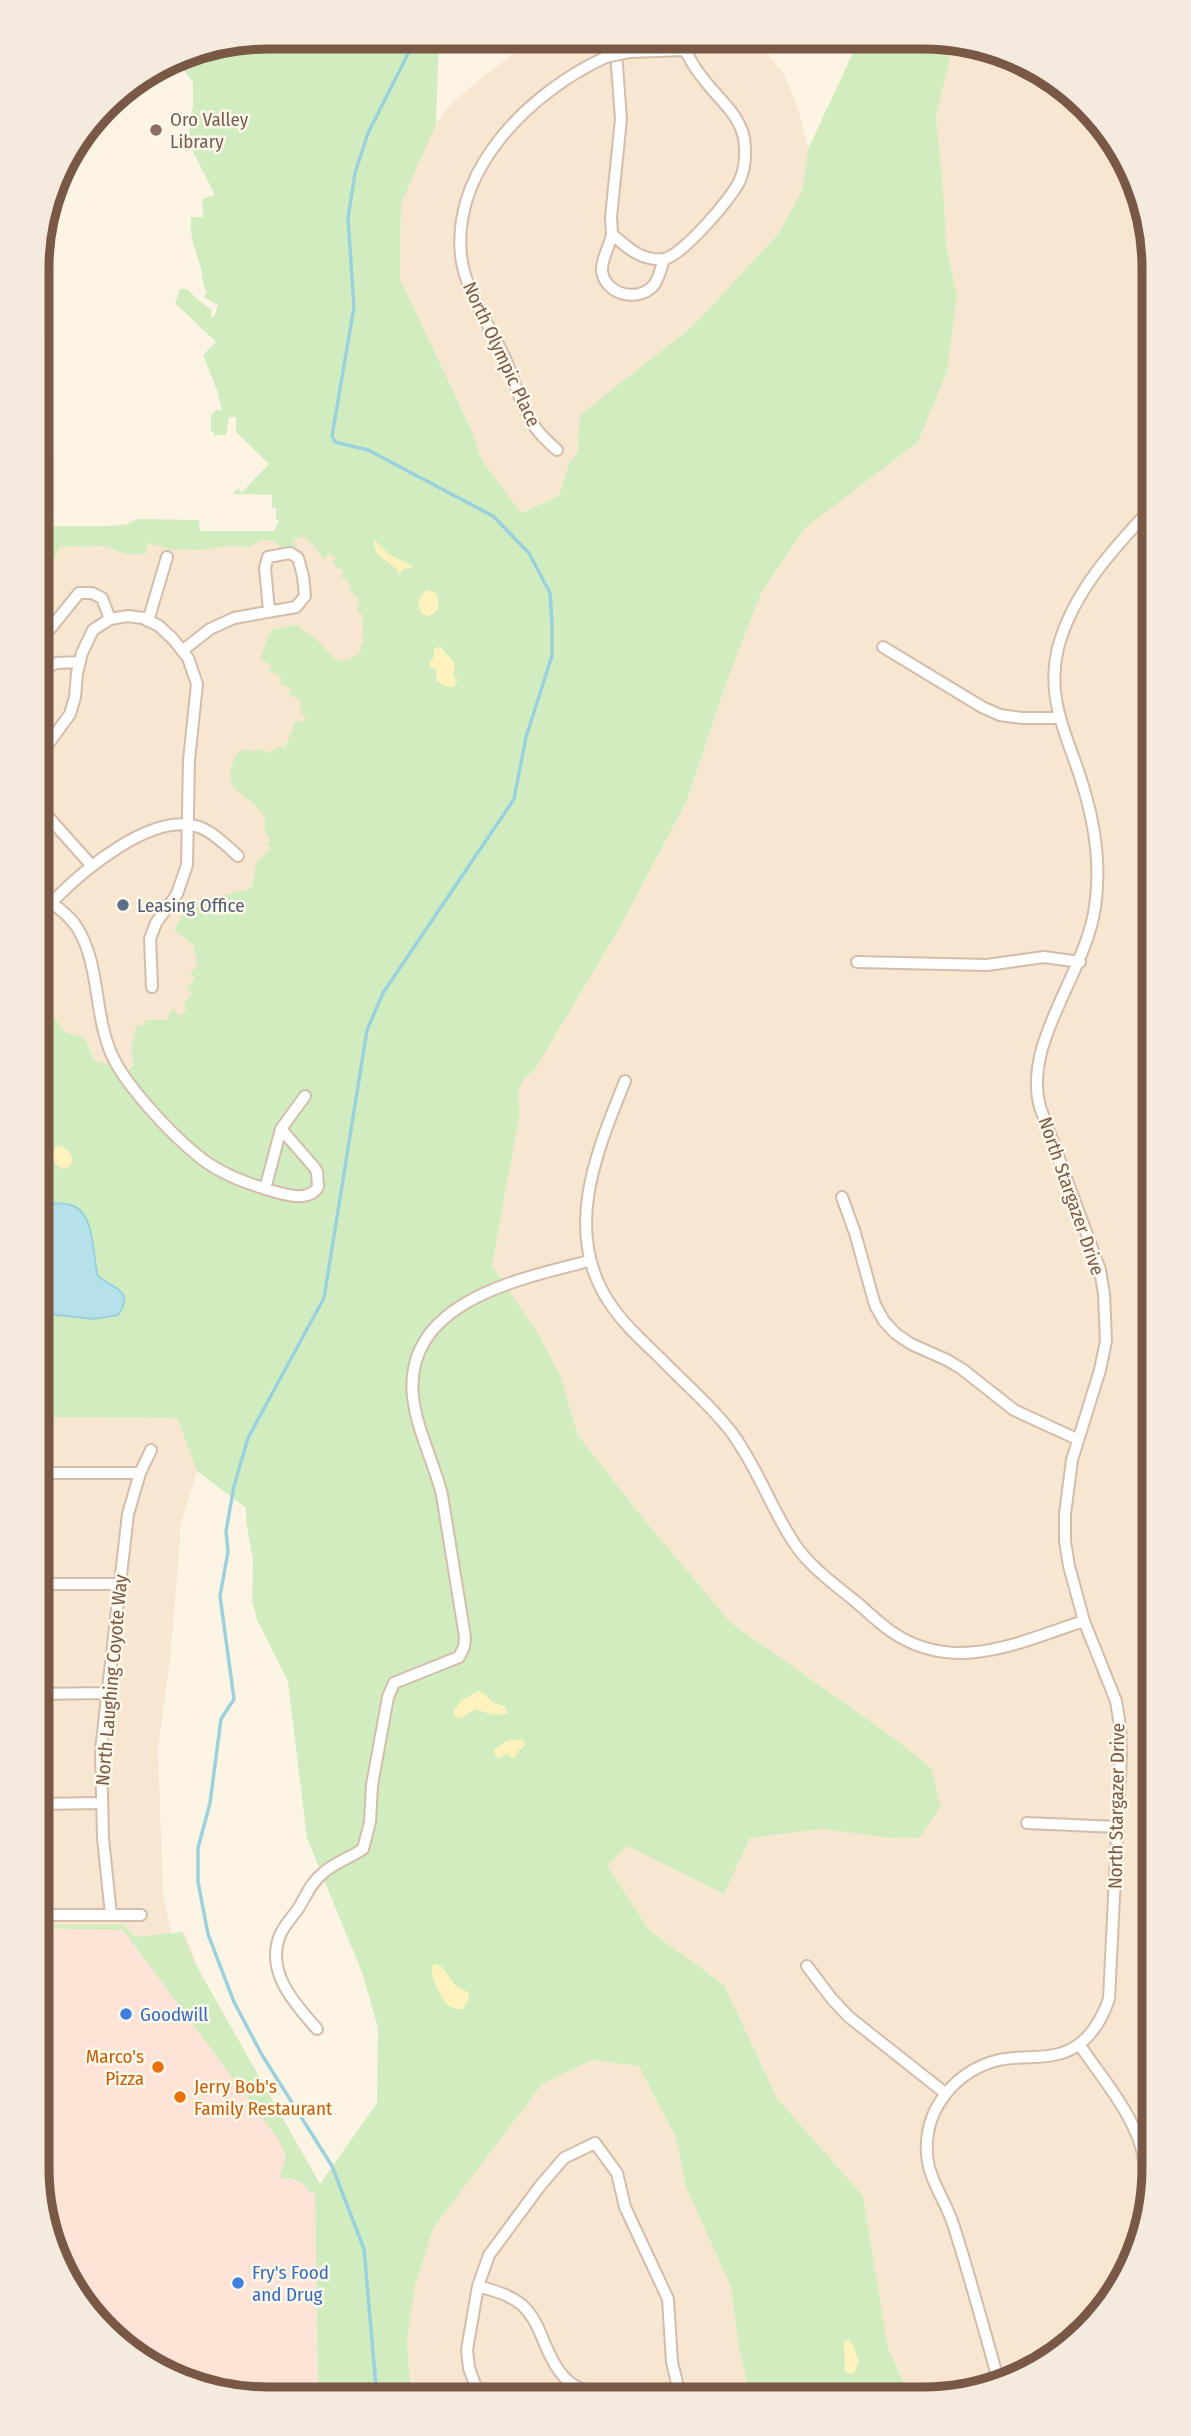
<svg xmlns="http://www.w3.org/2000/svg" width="1191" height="2436" font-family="'Fira Sans Condensed',sans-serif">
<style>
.residential{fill:#f7e6d0}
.commercial{fill:#ffe3d6}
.green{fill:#d1edc0}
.sand{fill:#fff2bc}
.water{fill:#b5e1ea;stroke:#9bd1dd;stroke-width:2}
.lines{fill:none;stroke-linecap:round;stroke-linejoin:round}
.stream{stroke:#9bd1dd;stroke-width:3.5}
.minor-casing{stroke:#d3bdaa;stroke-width:14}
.minor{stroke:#fff;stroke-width:10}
.minor-bridge-casing{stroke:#d3bdaa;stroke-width:14;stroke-linecap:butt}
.minor-bridge{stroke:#fff;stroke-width:10}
.education-dot{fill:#8d6e63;stroke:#fff8eb;stroke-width:2.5}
.service-dot{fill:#5c6f8a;stroke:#fff8eb;stroke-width:2.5}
.shop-dot{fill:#3f7fe0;stroke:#fff8eb;stroke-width:2.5}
.food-dot{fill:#e8710a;stroke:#fff8eb;stroke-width:2.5}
.labels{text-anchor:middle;stroke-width:5;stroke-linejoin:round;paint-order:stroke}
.education-label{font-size:19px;fill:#785e54;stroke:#fff8eb;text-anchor:start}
.street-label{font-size:19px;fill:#795946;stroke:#fff8eb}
.service-label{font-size:19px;fill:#4e5e75;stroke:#fff8eb;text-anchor:start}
.shop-label{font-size:19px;fill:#366cbe;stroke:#fff8eb;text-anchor:start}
.food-label{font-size:19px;fill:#c56008;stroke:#fff8eb;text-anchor:end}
.rim{fill:none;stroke:#795946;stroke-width:9}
</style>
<rect width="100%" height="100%" fill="#fef4e3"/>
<path class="residential" d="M530,38L757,40L783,73L798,108L808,149L802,193L779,233L693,326L581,415L578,452L569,463L559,496L520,513L480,459L473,433L400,279L401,203L432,129L450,105L481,78L530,42Z
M948,41H968L1076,94L1142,194L1154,268V2184L1137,2256L1106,2309L1052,2360L997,2387L923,2399H909V2394L888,2348L863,2196L777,2098L724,1985L650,1931L607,1866L627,1846L724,1894L750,1838L823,1829L890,1838L931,1768L894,1738L731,1623L642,1517L578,1435L560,1375L537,1332L492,1268L520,1112L517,1096L518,1086L534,1071L619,929L687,800L726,684L761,593L805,528L918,442L947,372L957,295L946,245L944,200L936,117L949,62Z
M38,531L317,532L363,596L364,655L276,859L189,1017L129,1070L94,1060L85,1038L66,1034L42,1001L38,988Z
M38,1417L177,1418L197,1471L181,1523L171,1651L158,1749L163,1894L171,1933L135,1937L124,1925H37Z
M592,2060L639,2066L676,2138L686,2187L731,2287L739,2348L751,2399L411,2398L407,2340L415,2285L434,2227L542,2084Z"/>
<path class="commercial" d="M37,1928L128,1929L135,1937L184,1932L202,1977L272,2101L315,2192L318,2397H237L179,2382L116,2342L49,2242L37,2168Z"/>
<path class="green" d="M268,37L439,38L436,124L401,203L400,279L473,433L481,459L521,513L559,496L569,463L578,452L580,415L693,326L779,233L802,191L808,149L859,40L948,41L949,62L936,117L944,200L946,245L957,295L947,372L918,442L805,528L761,593L726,684L687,800L619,929L534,1071C517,1083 516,1093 520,1112L492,1266L537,1332L560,1375L578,1435L642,1517L731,1623L894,1738L931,1768L941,1806L919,1838H890L823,1829L750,1838L724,1894L627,1846L607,1866L650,1931L724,1985L777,2098L863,2196L888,2348L909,2394V2399H751L739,2348L731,2287L686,2187L676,2138L639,2066L592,2060L542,2084L434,2227L415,2285L407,2340L411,2398L318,2397L315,2192L311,2194C303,2180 293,2178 279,2178L286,2156L278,2139L123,1930L37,1928V1925H124L135,1937L182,1932L196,1965L320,2184L377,2103L378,2028L363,1975L307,1838L288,1682L257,1620L252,1600L253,1560L246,1520V1508L197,1471L177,1418L38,1417V988L42,1002L66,1033L85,1038L94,1060L129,1070L134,1065L131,1051L136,1026L145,1025V1020H167L172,1009L181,1016L187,1008L183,1004L192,993L187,989L195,978L190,974L199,963L195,960L197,957L193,951L196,947L174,930L190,901L199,902L252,888L256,863L271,848L267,844L271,840L263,829L266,826C264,806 246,799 232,787L230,770L237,753L246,749L255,752L258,748L270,753L273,749L276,750L279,746L285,748L296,720L302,723L306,717L301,713L302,708L299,706L301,701L289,694L292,689L279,683L282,678L269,671L272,666L260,659L271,630L295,625C302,630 311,635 318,641C336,659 337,670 362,651L359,647L363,644L362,614L357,611L359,605L356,603L359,598L348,590L352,585L340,576L344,572L332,563L336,558L329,553L323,560L317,549L304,536L292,540L297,545L294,549L282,547L272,540H261L250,547L229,546L198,550H173L148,543L145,555L126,554L105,546L59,547L54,559L49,557L38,573V526H111L127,524L138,519L199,520L200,531H274L279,520H276V508H272V495L232,494L238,488L242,492L269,464L236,432V417H229L226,435H214V432H211V414H214V411L222,410L218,393L203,355L216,342L175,303L180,289H187L198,300L212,310L211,317H214L218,305L203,297L207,292C202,285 203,278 201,269C196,251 189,236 191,217H203L202,199L215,195L190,146L189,120L193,107V82L174,58L180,54L208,52L219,46Z
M38,441L44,448L42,505H38Z"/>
<path class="sand" d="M373,539L389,554L414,567L403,569L398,576L399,571L377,554Z
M428,590L435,592L438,600V610L429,616L422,614C416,604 418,596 428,590Z
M438,647H442C446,660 459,656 453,675L458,680L453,687L444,686L436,680L437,670L431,667L429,664L434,656V649Z
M57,1146C66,1146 71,1153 73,1161L68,1168L62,1169L55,1163L52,1152Z
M478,1691L484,1693L492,1702L506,1707L507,1714L492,1715L476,1709L461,1718L455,1717L453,1711L461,1701Z
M508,1740H523L526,1745L518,1751L515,1758L510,1757L507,1753L500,1758L496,1757L494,1750Z
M436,1964L441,1966L455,1985L469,1993L468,2002L463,2009C457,2009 456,2010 451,2007C442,2003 430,1975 432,1966Z
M849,2340L853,2345L859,2362L855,2372L851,2374L845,2371L844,2341Z"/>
<path class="water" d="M38,1199C51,1207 58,1201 71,1205C96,1212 92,1257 98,1276C111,1288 136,1290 118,1315L94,1319L38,1313Z"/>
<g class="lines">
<path class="stream" d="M377,2398L364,2249L332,2166L262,2055L234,2002L208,1934L198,1882V1848L210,1803L221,1719L234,1699L220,1596L228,1552L226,1531L234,1486L248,1438L324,1298L367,1030L383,993L514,799L526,737L552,656V622L550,593L529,553L493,516L368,450L335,442L332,436L354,307L348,218L355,173L368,133L416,38"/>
<defs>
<path id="minor" d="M615,39L621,119L611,217L612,234C626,247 643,262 664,259C681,257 733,197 740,180C746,166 746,153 744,138C739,113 716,97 702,77C695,69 690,59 685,50L629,52
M1123,165L1129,186L1146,218
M612,234C610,246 601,259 602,271C605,295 639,303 654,285C659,278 661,267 664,260
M557,450C549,443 541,436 535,427C520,406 514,377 503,354C488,323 465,290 461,256C452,167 532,91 606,57
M148,621L167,557
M883,647L982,707L1000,715L1022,718H1059
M38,648L45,635L79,593H92L102,598L110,619
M182,651L210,629L234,618L296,607L305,596L303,576L298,558L290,553L268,557L265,568L269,610
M38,672L56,663L80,662
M38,758L70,714L75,697L77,673L82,653L93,630L110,619L128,616L143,618L159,626L173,639L188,658L197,684L189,760L187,865L177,894L156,923L150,939L152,987
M38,803L43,811L92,866
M38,894C52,903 69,914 78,929C100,966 94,1013 111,1053C124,1084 170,1133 197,1155C216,1171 240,1181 263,1188C279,1193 308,1204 318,1187L317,1172L314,1167L281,1129
M51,903C82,871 152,811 199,827C213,832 227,846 238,856
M857,962L987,965L1044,957L1080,962
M625,1081C597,1151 562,1231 609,1302C623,1324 644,1342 662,1360C685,1384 712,1406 732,1433C757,1467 771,1508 794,1543C809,1566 834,1584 855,1601C867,1611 879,1623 892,1632C955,1675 1019,1642 1084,1621
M265,1189L281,1129L305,1096
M842,1197L855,1233L875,1305L884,1321L895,1333L911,1344L947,1360L962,1369L1014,1410L1077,1439
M37,1473H140
M37,1584H119
M37,1694L107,1693
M37,1804L101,1803
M1027,1823L1117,1827
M37,1915H141
M111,1915L103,1838L101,1750L128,1514L140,1473L151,1450
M807,1966L832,1999L849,2017L945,2093
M317,2029C295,2004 265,1972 280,1935C284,1926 292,1917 298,1909C306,1896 310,1884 322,1874C333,1863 350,1858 363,1849L370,1822L372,1785L388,1697L394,1683L459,1657L464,1647L465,1637L442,1495C434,1462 417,1431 413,1397C403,1302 519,1279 589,1261
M1079,2044C1101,2077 1139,2120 1144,2160C1148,2192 1138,2229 1134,2261
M478,2286C494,2291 509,2294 522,2305C532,2314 537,2325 542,2337C561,2384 574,2395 626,2395C645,2395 661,2396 678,2387L672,2362L668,2299L625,2207L617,2173L595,2143L564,2158L540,2186L489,2255L478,2286L467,2350L469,2368L480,2398
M1000,2386C985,2333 971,2280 954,2227C947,2202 928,2180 927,2153C924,2108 957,2070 999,2060C1020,2055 1042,2060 1062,2053C1087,2045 1101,2022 1109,1999L1121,1755L1120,1726L1116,1701L1084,1621L1069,1566L1065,1541V1514L1072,1460L1100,1370L1106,1341L1104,1294L1100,1270L1040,1107C1022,1043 1086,973 1095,907C1101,867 1095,825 1083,786C1069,738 1045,701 1058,648C1073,591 1115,547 1154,505"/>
</defs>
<use href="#minor" class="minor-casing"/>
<use href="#minor" class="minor"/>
<defs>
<path id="minor-bridge" d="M606,57L629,52"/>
</defs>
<use href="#minor-bridge" class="minor-bridge-casing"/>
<use href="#minor-bridge" class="minor-bridge"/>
</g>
<circle class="education-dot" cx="156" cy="130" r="7"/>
<circle class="service-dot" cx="123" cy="905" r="7"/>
<g class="shop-dot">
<circle cx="126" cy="2014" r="7"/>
<circle cx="238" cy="2283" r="7"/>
</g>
<g class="food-dot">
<circle cx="158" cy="2067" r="7"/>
<circle cx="180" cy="2097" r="7"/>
</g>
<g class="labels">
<g class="education-label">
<text x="170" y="126">Oro Valley<tspan x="170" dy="22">Library</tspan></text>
</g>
<g class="street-label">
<text transform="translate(502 354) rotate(65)" y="7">North Olympic Place</text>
<text transform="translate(1072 1196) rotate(71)" y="7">North Stargazer Drive</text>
<text transform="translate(111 1680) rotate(-85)" y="7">North Laughing Coyote Way</text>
<text transform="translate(1116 1806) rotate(-89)" y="7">North Stargazer Drive</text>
</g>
<g class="service-label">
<text x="137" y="912">Leasing Office</text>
</g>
<g class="shop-label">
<text x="140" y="2021">Goodwill</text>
<text x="252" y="2279">Fry's Food<tspan x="252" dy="22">and Drug</tspan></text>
</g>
<g class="food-label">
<text x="144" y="2063">Marco's<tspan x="144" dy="22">Pizza</tspan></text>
<text x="194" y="2093" text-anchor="start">Jerry Bob's<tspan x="194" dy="22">Family Restaurant</tspan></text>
</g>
</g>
<path d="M0 0H1191V2436H0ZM268 49H923A219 219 0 0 1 1142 268V2168A219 219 0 0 1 923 2387H268A219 219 0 0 1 49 2168V268A219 219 0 0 1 268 49Z" fill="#f4ebde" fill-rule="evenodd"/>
<path class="rim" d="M268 49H923A219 219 0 0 1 1142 268V2168A219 219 0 0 1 923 2387H268A219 219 0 0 1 49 2168V268A219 219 0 0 1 268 49Z"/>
</svg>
